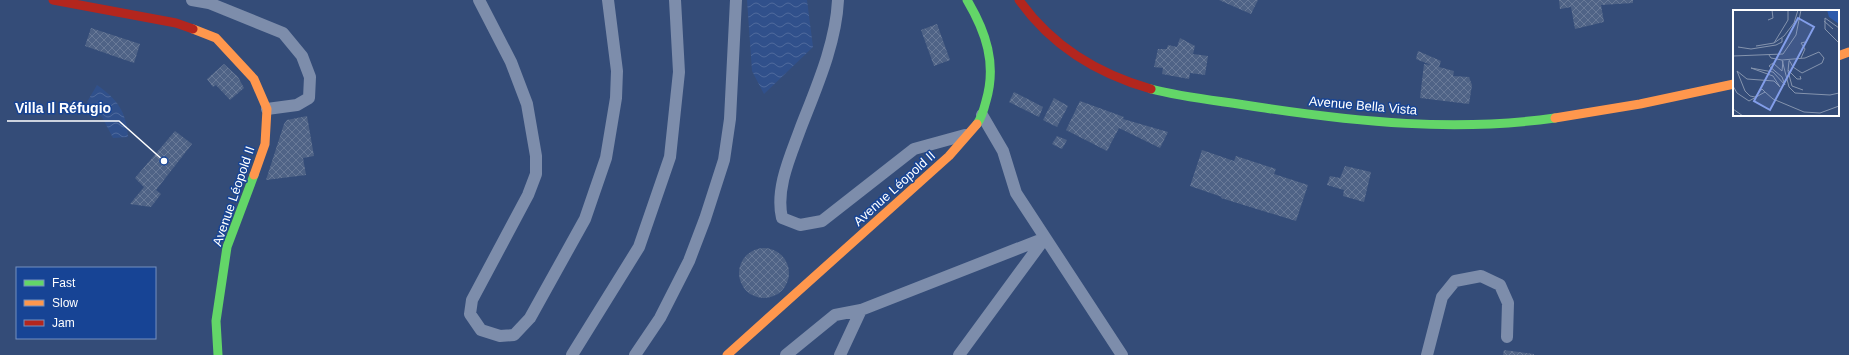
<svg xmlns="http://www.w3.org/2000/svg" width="1849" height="355" font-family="Helvetica,sans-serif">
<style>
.water{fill:url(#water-waves)}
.building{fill:url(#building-cross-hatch)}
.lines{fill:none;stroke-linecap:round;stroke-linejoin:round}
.lane{stroke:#7d8dab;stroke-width:12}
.fast{stroke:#63d668;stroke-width:9}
.slow{stroke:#ff974d;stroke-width:9}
.jam{stroke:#b3261e;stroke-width:9}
.labels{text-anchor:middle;stroke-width:3;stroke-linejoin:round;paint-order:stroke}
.street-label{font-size:13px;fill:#fff;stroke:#174495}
.inset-road{fill:none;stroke:#8594ae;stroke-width:1}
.view{fill:#839eea;fill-opacity:0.15;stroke:#839eea;stroke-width:2}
.inset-edge{fill:none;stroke:#fff;stroke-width:2}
.leader{fill:none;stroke:#fff;stroke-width:1.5}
.callout-dot{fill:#fff;stroke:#174495;stroke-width:1.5}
.callout-label{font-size:14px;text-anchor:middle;font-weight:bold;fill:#fff;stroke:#174495;stroke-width:3;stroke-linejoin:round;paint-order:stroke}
</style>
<defs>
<pattern id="water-waves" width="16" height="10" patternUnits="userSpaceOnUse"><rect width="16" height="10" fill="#30508b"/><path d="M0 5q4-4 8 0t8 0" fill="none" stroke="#4f6a9c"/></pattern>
<pattern id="building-cross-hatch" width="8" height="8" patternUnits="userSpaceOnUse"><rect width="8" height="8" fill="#4f6386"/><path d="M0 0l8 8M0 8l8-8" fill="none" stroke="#697a98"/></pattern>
</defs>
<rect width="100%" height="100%" fill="#344c78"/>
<path class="water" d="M747,0H807L813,47L764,94L752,71Z
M97,85C118,100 126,111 128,137L113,138L102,117L87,102Z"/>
<path class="building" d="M1219,0H1258L1251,14Z
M1559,0H1633V3L1601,5L1604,22L1575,29L1571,7L1560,9Z
M937,24L950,60L934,66L921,30Z
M91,28L140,44L134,63L85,46Z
M1180,38L1195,46L1193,54L1208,56L1205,75L1190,73L1189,79L1162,74L1163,68L1154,67L1158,49H1167L1168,45L1177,47Z
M1418,51L1441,61L1439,67L1454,71L1453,76L1469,77L1472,85L1469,104L1420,98L1424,64L1431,65L1416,59Z
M224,64L238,77L244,88L230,100L216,85L213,87L207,79Z
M1014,92L1043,107L1039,117L1009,102Z
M1054,98L1068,106L1057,127L1043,120Z
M1080,101L1124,117L1123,119L1168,132L1160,148L1119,128L1107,151L1066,130Z
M307,116L314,156L303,158L306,175L266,180L284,124L287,120Z
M175,131L192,144L156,190L161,194L151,207L130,204L144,187L135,178Z
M1057,136L1067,140L1062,149L1052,144Z
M1202,150L1234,161L1236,156L1276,169L1274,174L1308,185L1296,221L1221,198L1222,197L1190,186Z
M1345,166L1371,172L1364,202L1343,196L1344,190L1327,185L1330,176L1340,178Z
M739 273a25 25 0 1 1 50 0a25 25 0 1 1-50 0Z
M1504,350L1534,354V355H1503Z"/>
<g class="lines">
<path class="lane" d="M192,0L209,3L283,33L302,56L310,77L309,98L297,105L267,109
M479,0L511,62L527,104L536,156V174L528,195L472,300L470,314L481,330L500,336L514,335L530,318L585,219L606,158L616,98L617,71L608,0
M838,0C836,43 817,86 801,127C791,155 775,188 782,218L800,225L822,221L914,149L965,135
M982,115L1003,151L1016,193L1122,355
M572,355L639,247L670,157L679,72L675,0
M635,355L660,318L689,261L705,219L724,160L730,119L736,0
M786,355L835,315L861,310L1045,238
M840,355L861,310
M959,355L1045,238
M1427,355L1442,297L1455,281L1481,276L1500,285L1508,303L1507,337"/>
<path class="fast" d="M967,0C986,32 997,64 986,101C984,109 982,117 977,124
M1151,89C1186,98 1222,101 1258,107C1357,122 1455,132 1555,118
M218,355L216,321L227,247L254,175"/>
<path class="slow" d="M193,29L216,38L254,79L267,109L265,144L254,175
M1838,56L1849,52
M1555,118L1640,104L1734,84
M727,355L949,156L977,124"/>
<path class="jam" d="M53,0L176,23L193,29
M1019,0C1051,45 1098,74 1151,89"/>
</g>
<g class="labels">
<g class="street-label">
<text transform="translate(1363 105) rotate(5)" y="5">Avenue Bella Vista</text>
<text transform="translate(894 188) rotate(-42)" y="5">Avenue Léopold II</text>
<text transform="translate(233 196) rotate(-71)" y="5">Avenue Léopold II</text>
</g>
</g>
<g transform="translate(1733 10)">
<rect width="106" height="106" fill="#344c78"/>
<path d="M94,0H106V14L96,7Z" fill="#2c5aac"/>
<path class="inset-road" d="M55,0V10L41,33L51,26L61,13L65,0M35,10L40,8L39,0M91,11L100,19M106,18L92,8V19L106,33M23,36L41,33M5,37L18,39L43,35L49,32V28M36,45L38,48L49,50L56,77L62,83L97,85L106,83M0,46L50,44L63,25L68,0M68,48L72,39L68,33L72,32M49,50L72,48L86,42L91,48L89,53L69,63L60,57L56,50M56,51L55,61L59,76L70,80M55,60L64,69H68L67,66M0,76L4,83L16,91L32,82L40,89L71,102L87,103L106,96M32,82L29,79L22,87L17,86L12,81L4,61L14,69L41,71L47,77L40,66L18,58L40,62L52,75L49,67L36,56L40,53L49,61L50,51M0,99L10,106"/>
<path class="view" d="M65,8L81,17L37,100L21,91Z"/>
<rect width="106" height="106" class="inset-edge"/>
</g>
<path class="leader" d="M164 161L119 121H7"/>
<circle class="callout-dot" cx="164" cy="161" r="4"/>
<g class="callout-label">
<text x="63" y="113">Villa Il Réfugio</text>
</g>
<rect x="16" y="267" width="140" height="72" fill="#174495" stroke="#748fbf"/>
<rect x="24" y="280" width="20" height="6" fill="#63d668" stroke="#748fbf"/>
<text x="52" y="287" font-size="12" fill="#ffffff">Fast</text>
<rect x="24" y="300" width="20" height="6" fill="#ff974d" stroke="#748fbf"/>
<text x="52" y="307" font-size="12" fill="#ffffff">Slow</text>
<rect x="24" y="320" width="20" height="6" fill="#b3261e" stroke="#748fbf"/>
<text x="52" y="327" font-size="12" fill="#ffffff">Jam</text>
</svg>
